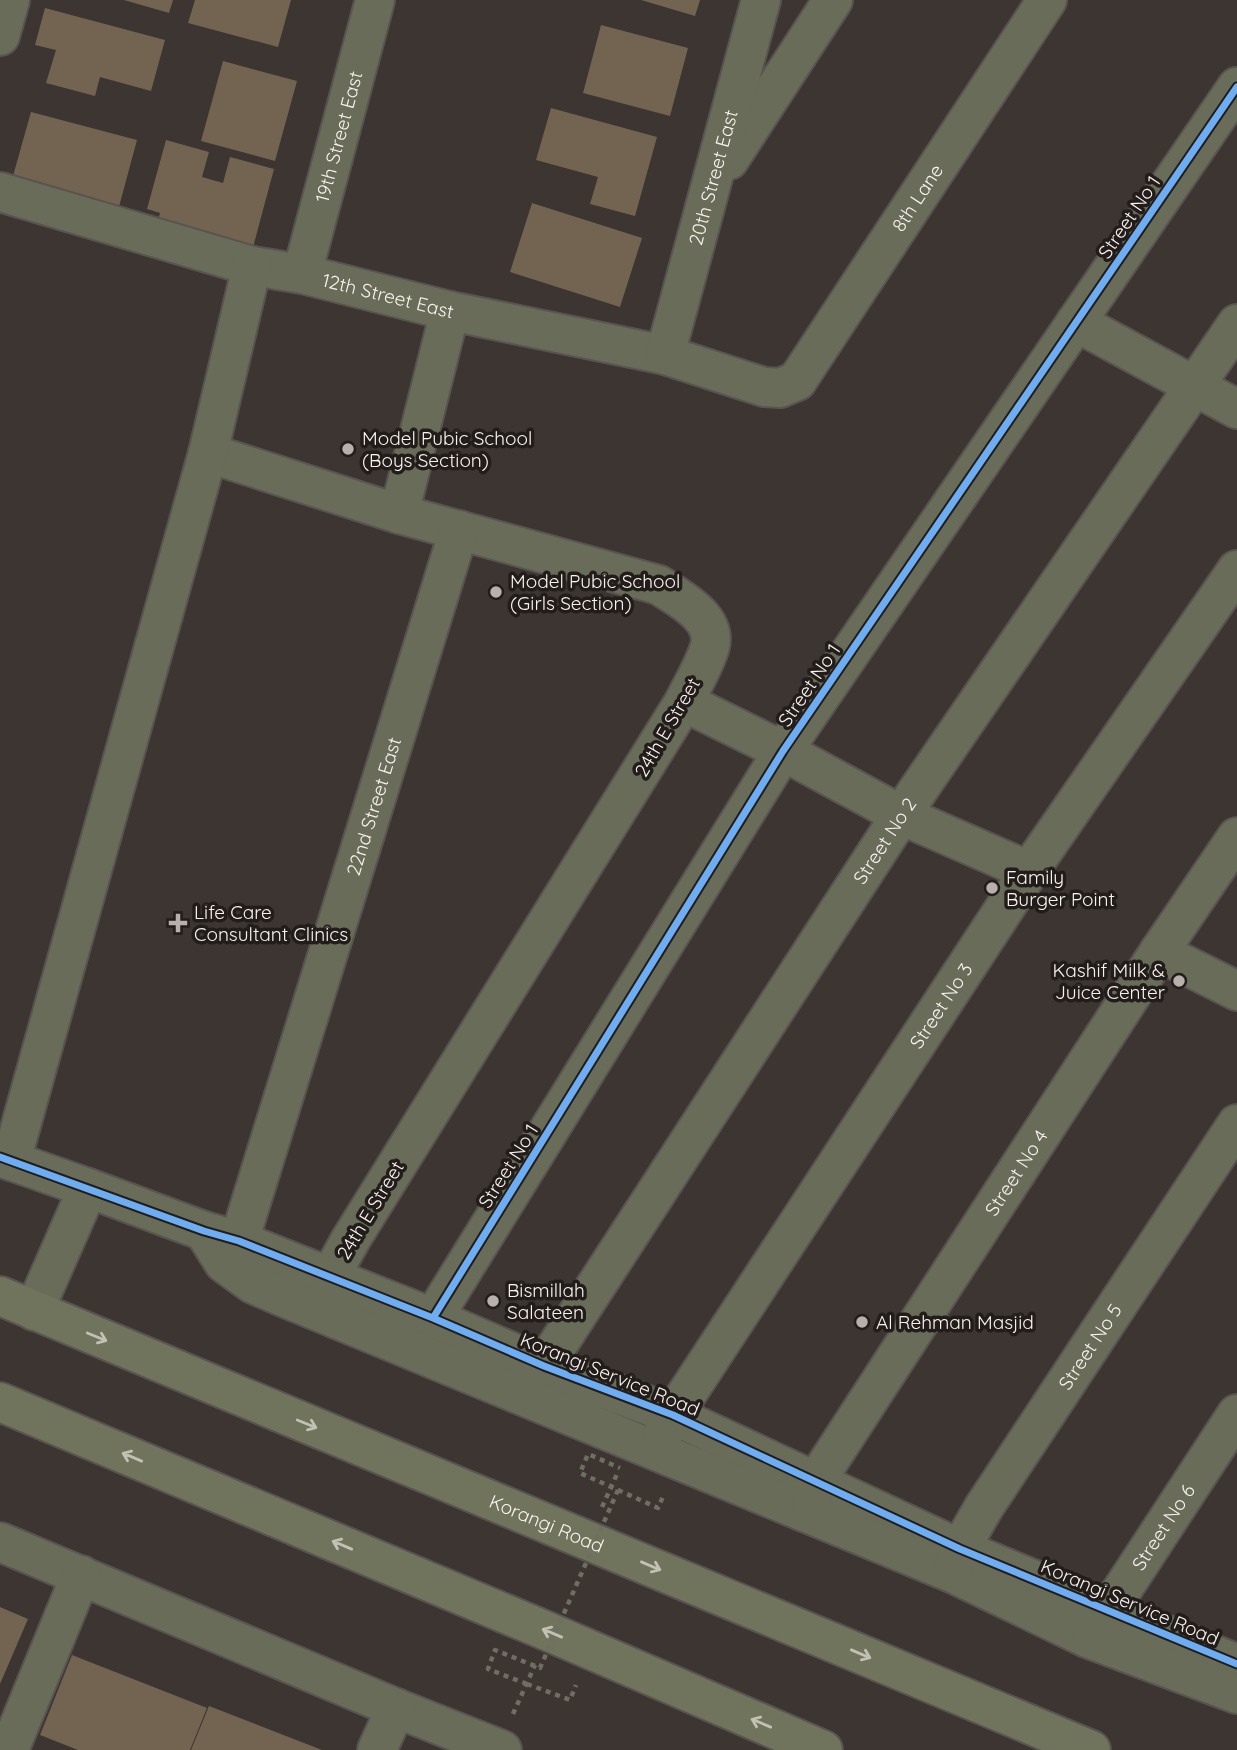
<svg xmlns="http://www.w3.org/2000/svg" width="1237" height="1750" font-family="Quicksand,sans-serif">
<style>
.building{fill:#726450}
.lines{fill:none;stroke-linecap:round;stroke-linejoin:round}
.minor-casing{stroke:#5a5451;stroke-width:42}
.tertiary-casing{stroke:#5a5451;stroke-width:42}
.primary-casing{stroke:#5a5451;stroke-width:42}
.path{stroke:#6f6e63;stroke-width:4.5;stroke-dasharray:5 5;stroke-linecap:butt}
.minor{stroke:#686c59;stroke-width:38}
.tertiary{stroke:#686c59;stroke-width:38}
.primary{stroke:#70745c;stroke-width:38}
.path-bridge{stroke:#6f6e63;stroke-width:4.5;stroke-dasharray:5 5;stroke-linecap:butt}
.cycleway-casing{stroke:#221d1a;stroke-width:11}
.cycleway{stroke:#6dadf4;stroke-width:7}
.oneway{stroke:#c3c0b4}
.poi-dot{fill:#b8b0ac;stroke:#221d1a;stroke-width:2.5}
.labels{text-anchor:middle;stroke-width:7;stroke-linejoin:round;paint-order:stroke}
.street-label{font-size:19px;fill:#faf2ee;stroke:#221d1a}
.poi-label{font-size:19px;fill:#faf2ee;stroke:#221d1a;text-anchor:start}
</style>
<rect width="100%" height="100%" fill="#3c3532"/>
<path class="building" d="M124,0H173L169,13Z
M195,0H291L278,47L188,23Z
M641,0H700L695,16Z
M45,8L165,40L151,91L100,77L95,96L46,83L56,50L35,45Z
M601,25L688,48L670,116L583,93Z
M223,61L297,81L275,161L201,141Z
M551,108L657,137L635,216L590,204L598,177L536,160Z
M31,112L137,140L113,229L51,212L58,188L13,176Z
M166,140L209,152L202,177L223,183L230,157L274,169L249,262L153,237L160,213L147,209Z
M532,203L642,238L620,307L510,272Z
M0,1607L28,1619L0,1684Z
M72,1655L207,1708L190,1750H78L40,1735Z
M209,1706L322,1750H191Z"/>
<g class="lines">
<defs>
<g id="minor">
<path d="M729,160L833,0"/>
<path id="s1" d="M0,192L252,266L302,274L450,311L665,355L764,387L780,388L797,381L1047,0"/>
<path id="s2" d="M302,274L375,0"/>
<path d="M1076,322L1237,409"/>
<path id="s3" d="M665,355L761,0"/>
<path d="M208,453L399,514L659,585C678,598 717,617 710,646C705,665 692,685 684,702L351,1239L330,1277"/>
<path d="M399,514L450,311"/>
<path d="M684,702L783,751L901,815L1029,871"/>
<path d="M1159,952L1237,991"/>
<path d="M11,1161L208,453L252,266"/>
<path d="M88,1188L204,1231L239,1241L433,1318L544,1366L673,1415L960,1549L1237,1664"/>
<path d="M204,1231L224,1263L253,1284L283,1297L952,1573L1087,1638L1237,1694"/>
<path id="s4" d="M239,1241L459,530"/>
<path d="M433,1318L783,751L1237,87"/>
<path id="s5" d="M544,1366L901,815L1237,324"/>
<path id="s6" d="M662,1436L673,1415L1029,871L1237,570"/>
<path id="s7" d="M811,1507L816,1481L1159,952L1237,837"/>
<path d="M0,1542L396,1708L502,1750"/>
<path id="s8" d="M952,1571L960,1549L984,1507L1237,1124"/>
<path id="s9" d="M1092,1631L1109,1610L1237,1414"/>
<path d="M9,1750L81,1575"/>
<path d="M377,1750L396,1708"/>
</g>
<path id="tertiary" d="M0,36L10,0
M0,1157L88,1188L34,1311"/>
<g id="primary">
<path id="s10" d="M0,1296L1091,1750"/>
<path d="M0,1402L549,1632L823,1750"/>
</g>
</defs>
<use href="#minor" class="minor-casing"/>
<use href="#tertiary" class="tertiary-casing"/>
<use href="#primary" class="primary-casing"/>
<path class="path" d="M618,1490L658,1508L664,1494
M602,1507L617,1474
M527,1684L570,1700L576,1685
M513,1714L535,1665"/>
<use href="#minor" class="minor"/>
<use href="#tertiary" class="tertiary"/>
<use href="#primary" class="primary"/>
<path class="path-bridge" d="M527,1684L488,1669L495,1650L540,1668L618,1490L580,1473L588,1454L620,1468"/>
<defs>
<path id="cycleway" d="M0,1157L204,1231L239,1241L433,1318L544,1366L673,1415L960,1549L1237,1664
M433,1318L783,751L1237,87"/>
</defs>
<use href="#cycleway" class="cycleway-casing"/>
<use href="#cycleway" class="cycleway"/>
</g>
<defs><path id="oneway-shaft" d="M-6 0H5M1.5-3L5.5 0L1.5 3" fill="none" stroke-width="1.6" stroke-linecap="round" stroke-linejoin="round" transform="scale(1.75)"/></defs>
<g class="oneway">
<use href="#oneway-shaft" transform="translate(97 1337) rotate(22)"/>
<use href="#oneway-shaft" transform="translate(307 1424) rotate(22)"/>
<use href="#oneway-shaft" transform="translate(132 1457) rotate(-157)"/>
<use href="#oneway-shaft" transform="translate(342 1545) rotate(-157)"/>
<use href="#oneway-shaft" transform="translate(651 1566) rotate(23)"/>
<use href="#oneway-shaft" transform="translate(552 1633) rotate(-157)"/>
<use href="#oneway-shaft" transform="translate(861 1654) rotate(23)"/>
<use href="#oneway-shaft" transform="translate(761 1723) rotate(-157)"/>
</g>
<g class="poi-dot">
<circle cx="348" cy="449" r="7"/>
<circle cx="496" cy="592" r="7"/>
<circle cx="992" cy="888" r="7"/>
<path d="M174.5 912.5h7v7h7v7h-7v7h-7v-7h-7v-7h7z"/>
<circle cx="1179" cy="981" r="7"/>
<circle cx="493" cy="1301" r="7"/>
<circle cx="862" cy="1322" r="7"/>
</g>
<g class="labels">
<g class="street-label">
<text dy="7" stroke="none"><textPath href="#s2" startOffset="142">19th Street East</textPath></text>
<text dy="7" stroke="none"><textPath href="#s3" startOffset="184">20th Street East</textPath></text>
<text dy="7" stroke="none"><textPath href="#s1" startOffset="1043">8th Lane</textPath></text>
<text transform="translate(1129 217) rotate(-56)" y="7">Street No 1</text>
<text dy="7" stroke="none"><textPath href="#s1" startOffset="402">12th Street East</textPath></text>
<text transform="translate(809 685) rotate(-56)" y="7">Street No 1</text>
<text transform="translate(667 727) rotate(-60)" y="7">24th E Street</text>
<text dy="7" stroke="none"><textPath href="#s4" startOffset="455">22nd Street East</textPath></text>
<text dy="7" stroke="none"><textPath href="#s5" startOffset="626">Street No 2</textPath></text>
<text dy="7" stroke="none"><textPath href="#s6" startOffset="513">Street No 3</textPath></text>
<text transform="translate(508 1166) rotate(-58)" y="7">Street No 1</text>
<text dy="7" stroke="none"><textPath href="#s7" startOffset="394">Street No 4</textPath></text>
<text transform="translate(370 1210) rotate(-59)" y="7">24th E Street</text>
<text dy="7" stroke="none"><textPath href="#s8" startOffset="264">Street No 5</textPath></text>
<text transform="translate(610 1374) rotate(22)" y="7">Korangi Service Road</text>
<text dy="7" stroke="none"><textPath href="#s10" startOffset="592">Korangi Road</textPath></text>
<text dy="7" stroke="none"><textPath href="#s9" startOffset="126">Street No 6</textPath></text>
<text transform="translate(1130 1602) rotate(23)" y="7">Korangi Service Road</text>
</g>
<g class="poi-label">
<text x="362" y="445">Model Pubic School<tspan x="362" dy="22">(Boys Section)</tspan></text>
<text x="510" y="588">Model Pubic School<tspan x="510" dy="22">(Girls Section)</tspan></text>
<text x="1006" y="884">Family<tspan x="1006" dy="22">Burger Point</tspan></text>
<text x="194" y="919">Life Care<tspan x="194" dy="22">Consultant Clinics</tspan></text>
<text x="1165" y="977" text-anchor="end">Kashif Milk &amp;<tspan x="1165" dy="22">Juice Center</tspan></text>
<text x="507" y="1297">Bismillah<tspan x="507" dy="22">Salateen</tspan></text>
<text x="876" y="1329">Al Rehman Masjid</text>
</g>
</g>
</svg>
